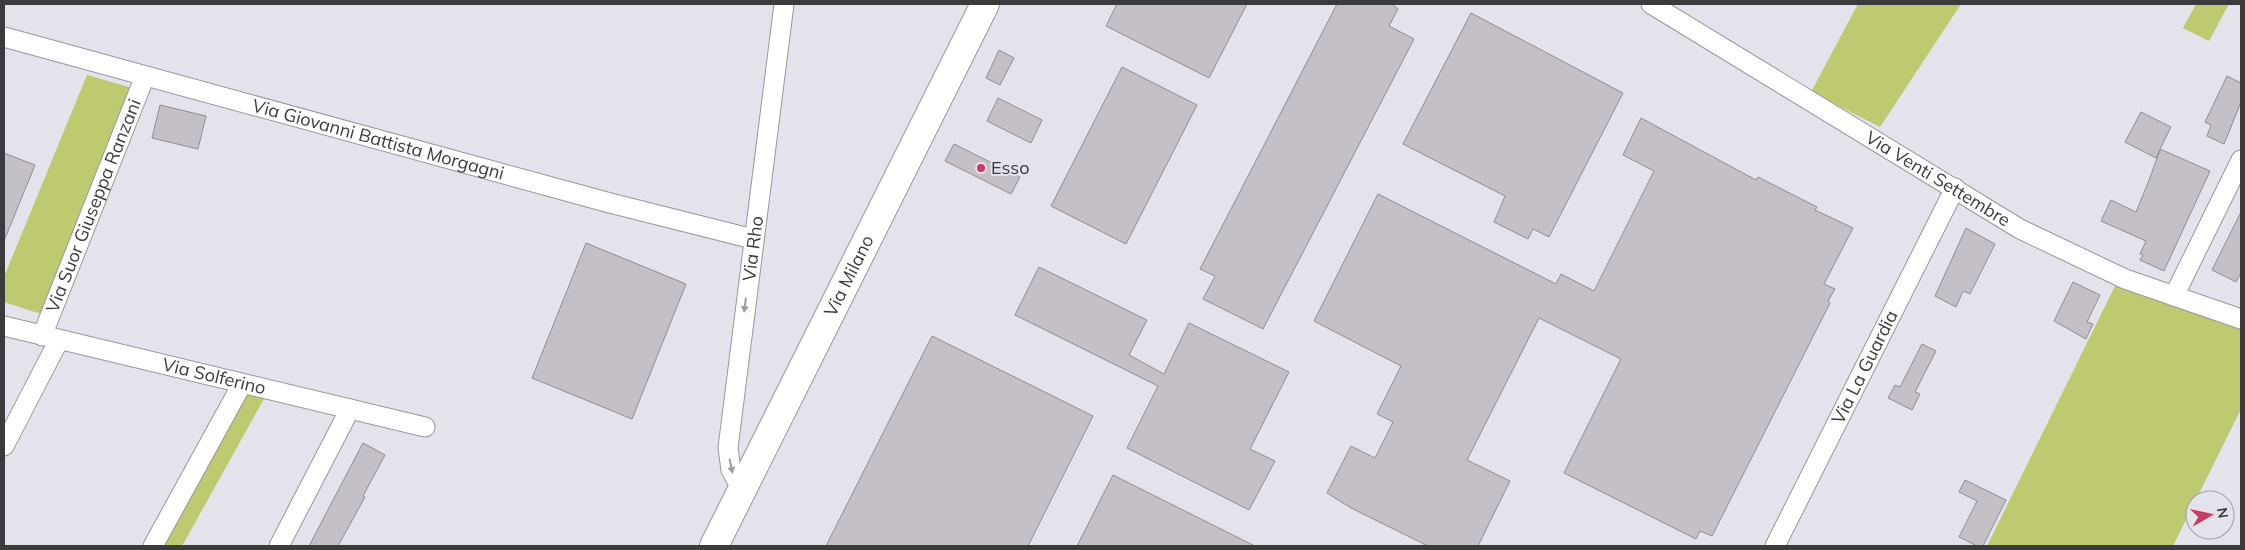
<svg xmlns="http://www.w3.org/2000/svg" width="2245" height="550" font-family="Mulish,sans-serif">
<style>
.green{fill:#bfc970}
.building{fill:#c4c0c6;stroke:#908d93}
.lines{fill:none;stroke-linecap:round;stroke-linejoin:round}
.minor-casing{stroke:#98979e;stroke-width:21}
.primary-casing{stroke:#98979e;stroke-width:30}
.minor{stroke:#fff;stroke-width:19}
.primary{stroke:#fff;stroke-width:28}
.oneway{fill:#9d9c9e}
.poi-dot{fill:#c83963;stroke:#e4e3eb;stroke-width:2}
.labels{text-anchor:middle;stroke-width:4;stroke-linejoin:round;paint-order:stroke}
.street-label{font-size:18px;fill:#3b3a3d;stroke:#e4e3eb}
.poi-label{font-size:18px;fill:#3b3a3d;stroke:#e4e3eb;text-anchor:start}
</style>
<rect width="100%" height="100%" fill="#e4e3eb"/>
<path class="green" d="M1858,4H1961L1880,127L1811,92Z
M2196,4H2229L2209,41L2183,28Z
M87,75L132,88L41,314L4,302V277Z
M2117,282L2241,324V409L2173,546H1987Z
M246,393L265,397L182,546H163Z"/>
<path class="building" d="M1117,4H1247L1209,78L1106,26Z
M1337,4H1392L1398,9L1389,26L1414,39L1263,329L1203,299L1215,276L1200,269Z
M1471,13L1623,93L1549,237L1533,229L1528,239L1494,222L1505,196L1403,144Z
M999,50L1014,58L1000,85L986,78Z
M1122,67L1197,105L1126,244L1051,206Z
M2227,76L2241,83V102L2224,144L2207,136L2211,125L2205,122Z
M998,98L1042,120L1031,143L987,121Z
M160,105L206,116L198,149L152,138Z
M2141,112L2171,127L2160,149L2210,171L2164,271L2140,260L2143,255L2140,254L2146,241L2101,221L2111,200L2136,212L2148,183L2160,150L2156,158L2125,142Z
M1641,118L1756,180L1758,177L1817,207L1815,210L1853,228L1824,284L1835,289L1828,301L1830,303L1712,536L1700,531L1696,539L1564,473L1621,359L1539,318L1467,460L1510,481L1478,546H1428L1351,508L1327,493L1351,446L1375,458L1393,422L1377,414L1401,366L1314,321L1378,194L1556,284L1561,274L1594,291L1654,171L1623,155Z
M954,144L1020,177L1011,194L945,161Z
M4,153L35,165L4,241Z
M2241,212V272L2236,282L2212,270Z
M1966,228L1995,244L1970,294L1963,291L1956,307L1935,296Z
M586,243L686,284L632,419L532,378Z
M1039,267L1147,320L1129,355L1164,374L1189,323L1289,372L1250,449L1275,461L1249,510L1127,448L1158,386L1015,315Z
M2073,282L2100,295L2087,322L2093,324L2086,339L2054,321Z
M932,336L1093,416L1028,546H826Z
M1922,344L1936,351L1915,392L1920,394L1912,410L1888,398L1895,385L1900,387Z
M363,443L385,455L363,496L365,497L338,546H309Z
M1113,475L1255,546H1077Z
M1965,480L2006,500L1983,546H1977L1959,537L1977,501L1959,492Z"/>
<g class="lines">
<defs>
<g id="minor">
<path id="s1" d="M1651,4L2020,229L2125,279L2241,319"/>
<path id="s2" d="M4,37L610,203L753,239"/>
<path d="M2174,296L2241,160"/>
<path id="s3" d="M4,326L425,427"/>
<path id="s4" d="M42,336L145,76"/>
<path d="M4,446L59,340"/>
<path id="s5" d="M742,490L731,470L728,448L784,4"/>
<path d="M153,546L242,384"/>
<path d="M279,546L350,409"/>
<path id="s6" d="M1775,546L1955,188"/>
</g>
<g id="primary">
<path id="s7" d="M714,546L985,4"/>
</g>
</defs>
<use href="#minor" class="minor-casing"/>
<use href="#primary" class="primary-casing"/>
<use href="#minor" class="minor"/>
<use href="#primary" class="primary"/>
</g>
<defs><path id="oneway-solid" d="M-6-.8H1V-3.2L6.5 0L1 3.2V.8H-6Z" transform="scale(1.25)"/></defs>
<g class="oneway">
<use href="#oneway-solid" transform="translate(745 305) rotate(97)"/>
<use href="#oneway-solid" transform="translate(731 466) rotate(78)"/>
</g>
<circle class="poi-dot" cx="981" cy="168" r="5"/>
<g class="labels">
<g class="street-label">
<text dy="6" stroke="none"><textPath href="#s2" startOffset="388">Via Giovanni Battista Morgagni</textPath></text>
<text dy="6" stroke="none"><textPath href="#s1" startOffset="336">Via Venti Settembre</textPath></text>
<text dy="6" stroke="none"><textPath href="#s4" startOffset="140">Via Suor Giuseppa Ranzani</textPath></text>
<text dy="6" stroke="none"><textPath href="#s5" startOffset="246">Via Rho</textPath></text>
<text dy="6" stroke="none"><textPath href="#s7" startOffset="302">Via Milano</textPath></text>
<text dy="6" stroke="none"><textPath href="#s6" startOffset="200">Via La Guardia</textPath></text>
<text dy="6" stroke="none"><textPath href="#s3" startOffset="216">Via Solferino</textPath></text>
</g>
<g class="poi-label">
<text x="991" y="174">Esso</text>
</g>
</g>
<rect width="2245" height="550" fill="none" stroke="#3b3a3d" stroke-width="10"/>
<g transform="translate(2210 515) rotate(81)"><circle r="24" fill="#e4e3eb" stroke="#a09fa5"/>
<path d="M0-4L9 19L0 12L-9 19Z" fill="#c83963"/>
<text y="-8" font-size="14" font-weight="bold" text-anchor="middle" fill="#3b3a3d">N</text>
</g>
</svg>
